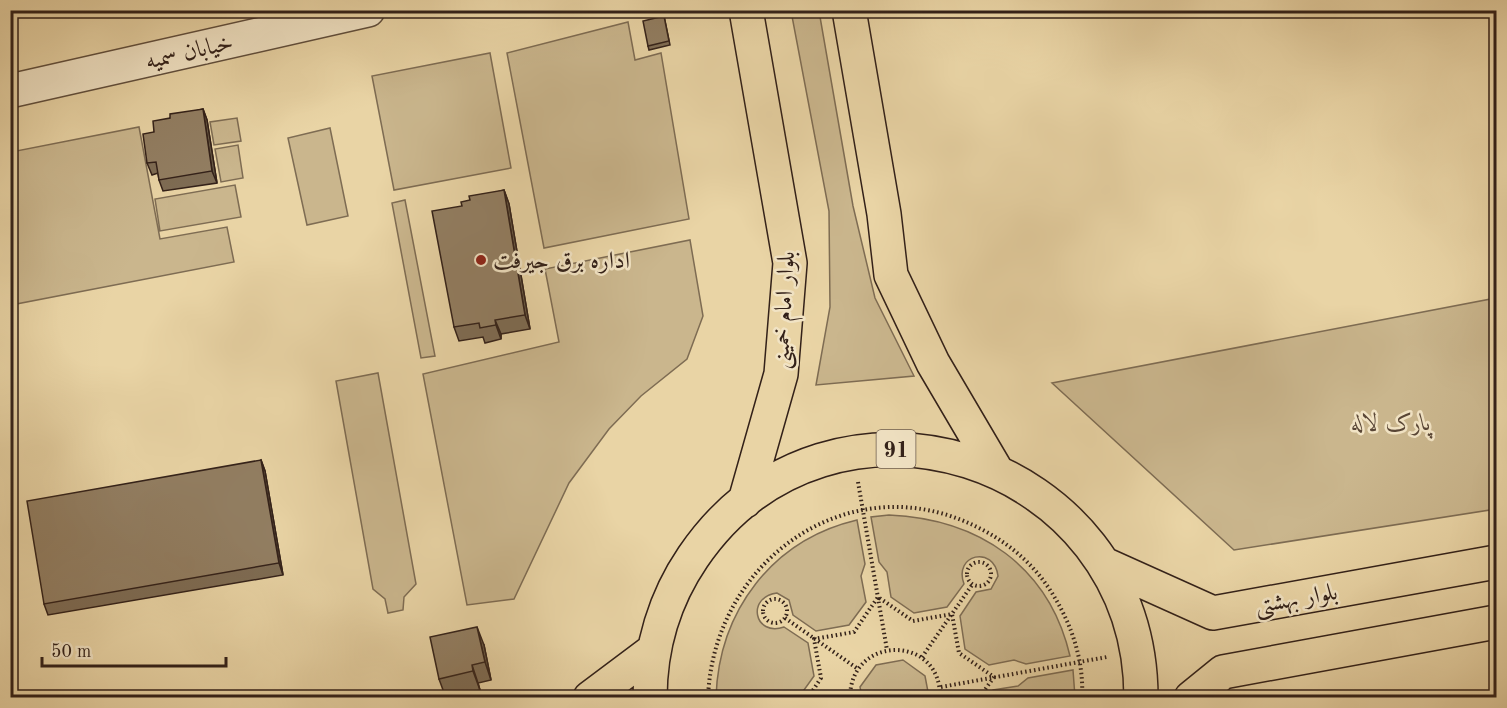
<svg xmlns="http://www.w3.org/2000/svg" width="1507" height="708" font-family="'Old Standard TT',Amiri,serif">
<style>
.green{fill:#cab68d;stroke:#7e6c53;stroke-width:1.5}
.lines{fill:none;stroke-linecap:round;stroke-linejoin:round}
.minor-casing{stroke:#604e3c;stroke-width:36}
.major-casing{stroke:#332119;stroke-width:36}
.path{stroke:#332119;stroke-width:4;stroke-dasharray:1.5 3;stroke-linecap:butt}
.minor{stroke:#f1e3c4;stroke-width:33}
.major{stroke:#e9d4a5;stroke-width:33}
.wall{fill:#7e6c54;stroke:#332119;stroke-width:1.5}
.shaded-wall{fill:#665845;stroke:#332119;stroke-width:1.5}
.building{fill:#927e62;stroke:#332119;stroke-width:1.5}
.poi-dot{fill:#8f2418;stroke:#f1e3c4;stroke-width:2}
.labels{text-anchor:middle;stroke-width:5;stroke-linejoin:round;paint-order:stroke}
.shield{fill:#f1e3c4;stroke:#6c5b4c;stroke-width:1.5}
.shield-label{font-size:22px;font-weight:bold;fill:#332119}
.street-label{font-size:24px;fill:#332119;stroke:#f1e3c4}
.poi-label{font-size:24px;fill:#332119;stroke:#f1e3c4;text-anchor:start}
.park-label{font-size:24px;font-style:italic;fill:#594636;stroke:#f1e3c4}
</style>
<rect width="100%" height="100%" fill="#e9d4a5"/>
<filter id="stains"><feTurbulence type="fractalNoise" baseFrequency=".00333" numOctaves="4"/><feColorMatrix values="0 0 0 0 .2 0 0 0 0 .09 0 0 0 0 .02 0 0 0 .5 -.17"/></filter>
<radialGradient id="worn" r=".72"><stop offset=".6" stop-color="#630" stop-opacity="0"/><stop offset="1" stop-color="#630" stop-opacity=".3"/></radialGradient>
<path class="green" d="M791,11H819L853,206L875,298L914,376L816,385L830,307L829,211Z
M628,22L635,60L661,53L689,219L544,248L507,53Z
M490,53L511,168L394,190L372,76Z
M237,118L241,141L214,145L210,122Z
M139,127L160,239L227,227L234,262L11,305V152Z
M330,128L348,216L307,225L288,138Z
M238,145L243,178L221,182L215,149Z
M235,185L241,217L160,231L155,199Z
M405,200L435,356L421,358L392,203Z
M690,240L703,316L687,359L641,396L609,429L569,483L514,599L467,605L423,374L559,342L545,269Z
M1496,298V509L1234,550L1052,383Z
M378,373L416,584L404,597L403,610L388,613L385,599L373,589L336,381Z
M889,515C979,519 1049,566 1070,656L1026,664L1014,660L989,665L965,649L960,616L976,592L991,589L998,576C994,545 953,554 964,584L947,607L914,613L891,597L887,572L879,562L871,517Z
M857,520L865,564L861,576L866,602L849,625L816,631L793,615L789,600L777,593C746,597 754,637 784,627L808,643L814,676L799,697H716C719,611 772,540 857,520Z
M903,660L925,676L929,697H862L860,687L876,665Z
M1073,670L1075,697H988L993,690L1018,686L1028,678Z"/>
<g class="lines">
<defs>
<path id="minor" d="M10,91L368,10"/>
<path id="major" d="M849,10L884,214L891,275L933,363L996,470
M745,501L781,374L790,263L746,10
M1104,564L1213,613L1496,562
M590,698L654,650
M650,698C650,647 665,598 693,557C830,356 1141,456 1141,698
M1191,698L1223,672L1496,622"/>
</defs>
<use href="#minor" class="minor-casing"/>
<use href="#major" class="major-casing"/>
<path class="path" d="M858,482L887,650
M967 574a12 12 0 1 1 24 0a12 12 0 1 1-24 0Z
M763 611a12 12 0 1 1 24 0a12 12 0 1 1-24 0Z
M785,618L858,669
M922,657L972,585
M941,687L1107,657
M708,698C713,560 851,462 979,528C1011,544 1037,567 1055,598C1073,628 1084,663 1082,698
M808,698L821,678L814,639L854,632L878,597L913,621L952,614L959,653L994,677L979,698
M850,698C850,634 942,634 940,698"/>
<use href="#minor" class="minor"/>
<use href="#major" class="major"/>
</g>
<path class="wall" d="M664,16L670,45L649,50L648,46Z
M203,109L207,120L217,183L163,191L159,180L158,173L152,175L147,163L154,132L170,118Z
M504,190L509,204L530,329L501,334V339L485,343L483,337L459,341L454,327L470,200Z
M261,460L265,471L283,575L48,615L44,604Z
M484,645L491,680L478,683L480,690L446,698L439,679Z"/>
<path class="shaded-wall" d="M203,109L207,120L217,183L212,171Z
M504,190L509,204L530,329L525,315Z
M495,320L501,334V339L496,325Z
M261,460L265,471L283,575L279,563Z
M477,627L484,645L491,680L485,662Z
M472,665L478,683L480,690L473,671Z"/>
<path class="building" d="M664,16L669,41L648,46L643,21Z
M203,109L212,171L159,180L156,162L147,163L143,134L154,132L153,121L170,118V114Z
M504,190L525,315L495,320L496,325L480,328L479,323L454,327L432,211L462,206L461,202L470,200L469,196Z
M261,460L279,563L44,604L27,501Z
M477,627L485,662L472,665L473,671L439,679L430,637Z"/>
<circle class="poi-dot" cx="481" cy="260" r="6"/>
<g class="labels">
<rect class="shield" x="876.5" y="430" width="39" height="38" rx="4.5"/>
<g class="shield-label">
<text x="896" y="457">91</text>
</g>
<g class="street-label">
<text transform="translate(189 51) rotate(-13)" y="8">خیابان سمیه</text>
<text transform="translate(783 310) rotate(-87)" y="8">بلوار امام خمینی</text>
<text transform="translate(1296 598) rotate(-10)" y="8">بلوار بهشتی</text>
</g>
<g class="poi-label">
<text x="493" y="268">اداره برق جیرفت</text>
</g>
<g class="park-label">
<text x="1391" y="430">پارک لاله</text>
</g>
</g>
<rect width="1507" height="708" fill="none" stroke="#e9d4a5" stroke-width="36"/>
<rect x="12" y="12" width="1483" height="684" fill="none" stroke="#332119" stroke-width="3"/>
<rect x="18" y="18" width="1471" height="672" fill="none" stroke="#332119" stroke-width="1.5"/>
<path d="M42 657v9h184v-9" fill="none" stroke="#332119" stroke-width="3"/>
<text x="51" y="657" font-size="18" fill="#332119" stroke="#f1e3c4" stroke-width="4.5" paint-order="stroke">50 m</text>
<rect width="100%" height="100%" filter="url(#stains)"/>
<rect width="100%" height="100%" fill="url(#worn)"/>
</svg>
